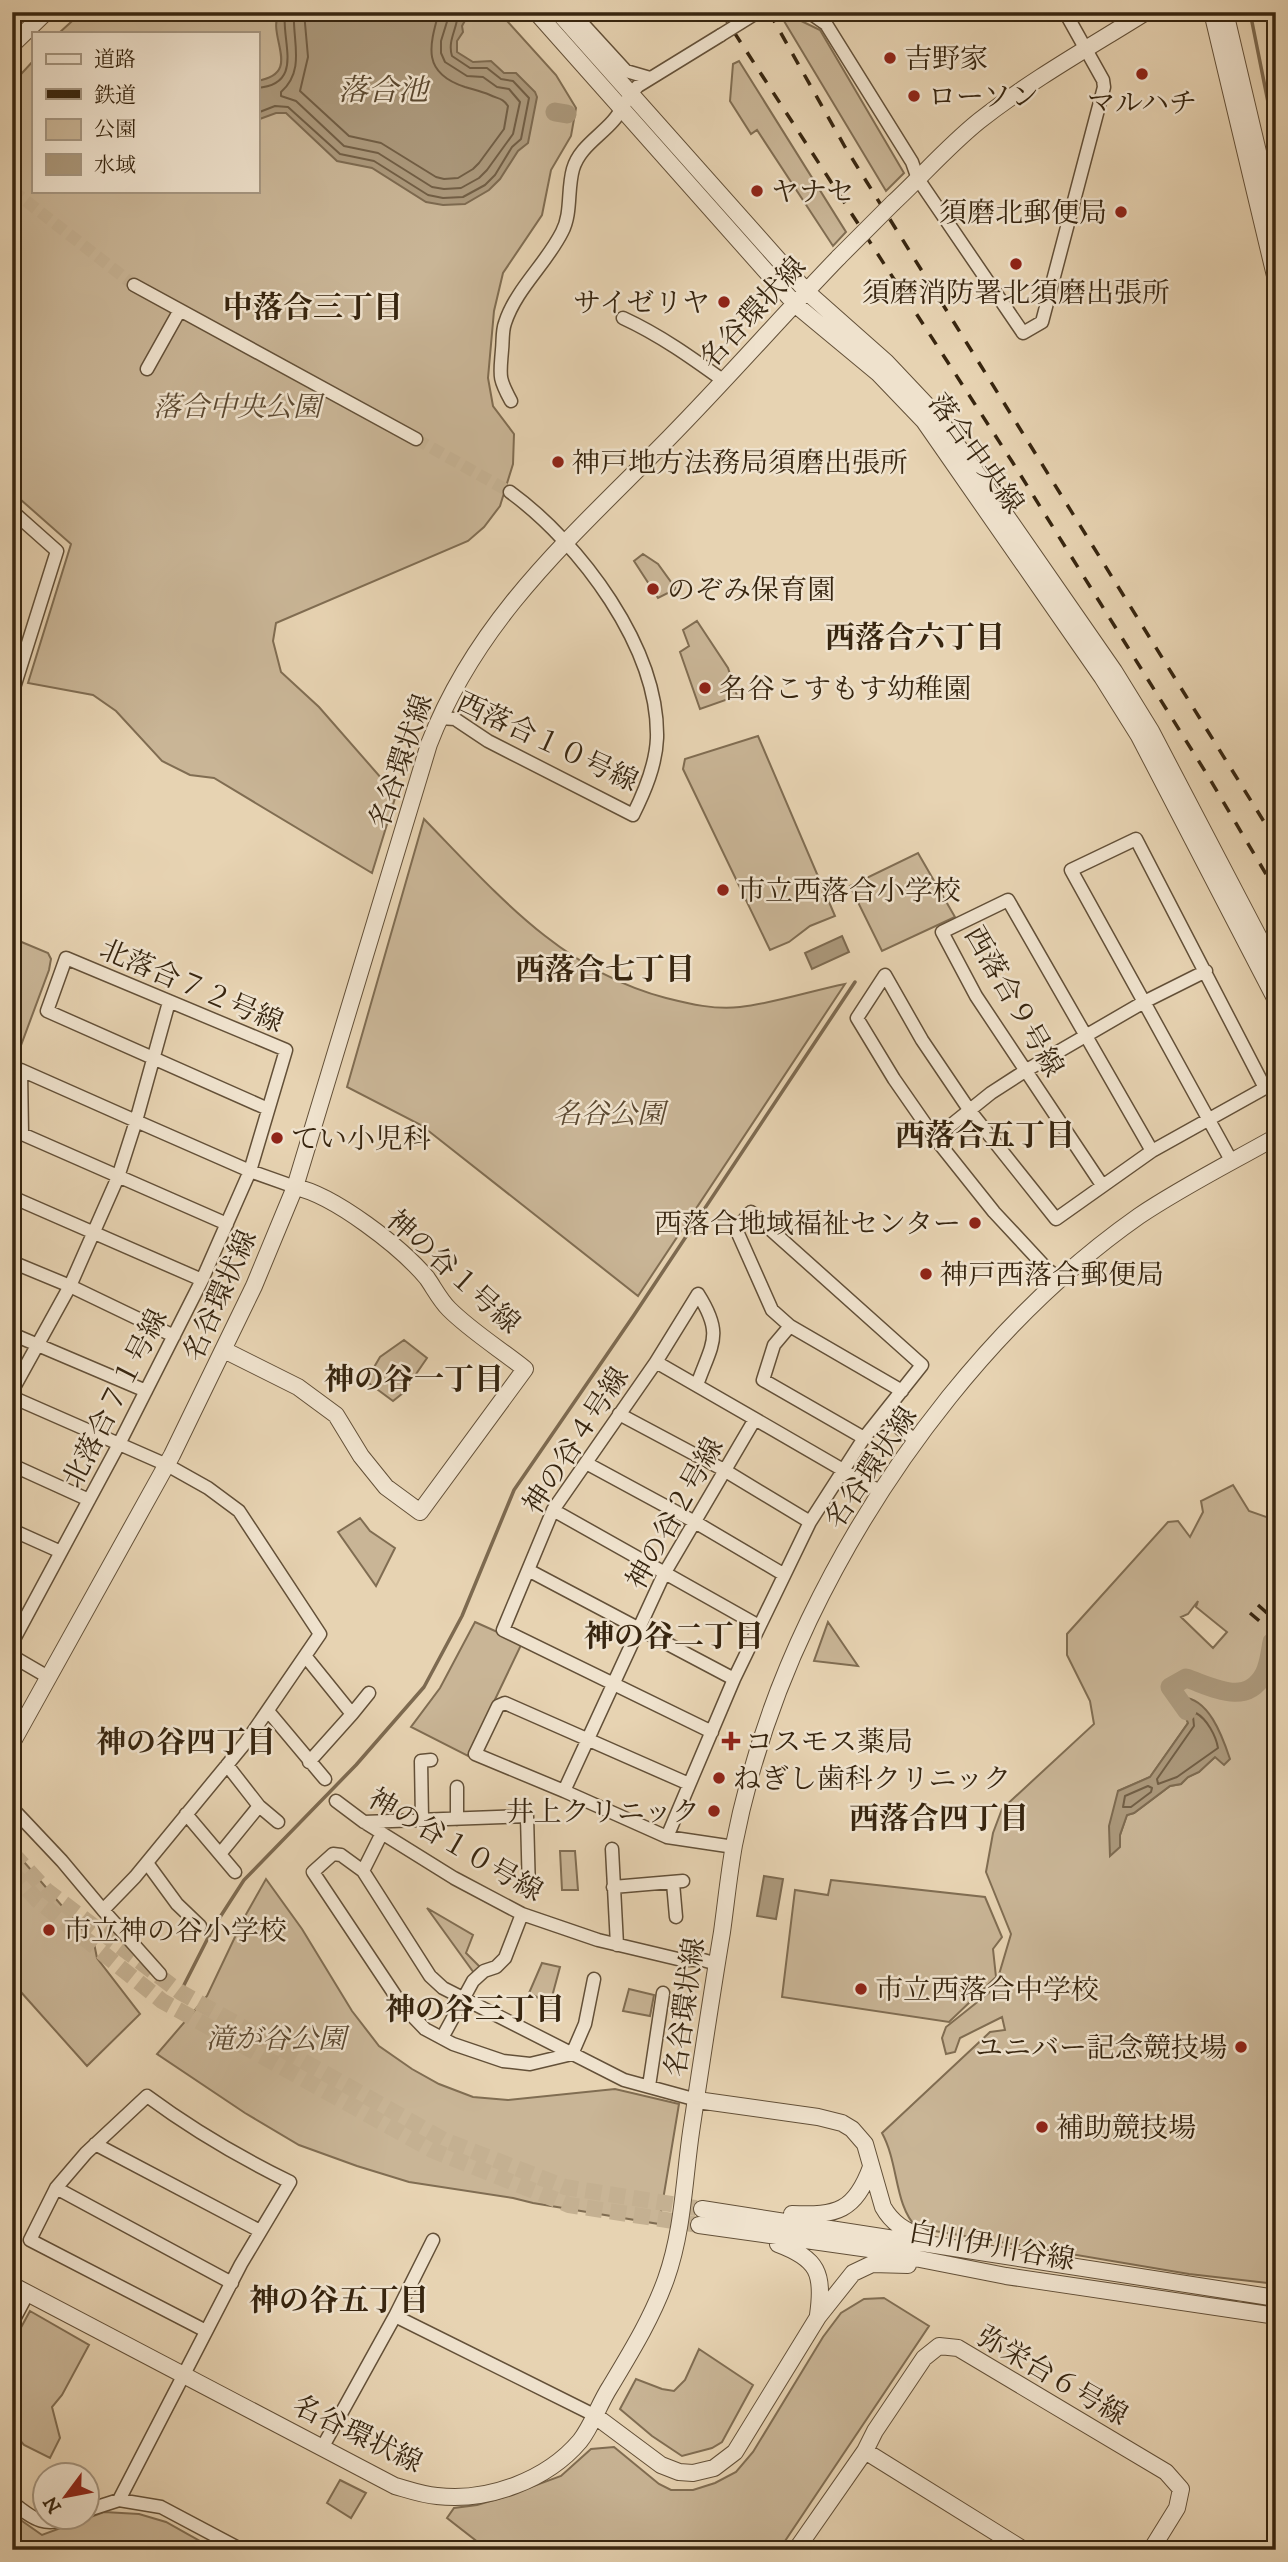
<svg xmlns="http://www.w3.org/2000/svg" width="1288" height="2562" font-family="'IM FELL DW Pica','Noto Serif JP',serif">
<style>
.green{fill:#c9b596;stroke:#806d52;stroke-width:2;fill-rule:evenodd}
.water{fill:#ab987b;stroke:#7d6a50;stroke-width:2}
.lines{fill:none;stroke-linecap:round;stroke-linejoin:round}
.shore{stroke:#715e45;stroke-width:2}
.stream{stroke:#7d6a50;stroke-width:3.5}
.river{stroke:#ab987b;stroke-width:19}
.minor-tunnel{stroke:#c4b091;stroke-width:12;stroke-dasharray:12 6;stroke-linecap:butt}
.tertiary-tunnel{stroke:#c4b091;stroke-width:16;stroke-dasharray:16 8;stroke-linecap:butt}
.minor-casing{stroke:#635038;stroke-width:15}
.tertiary-casing{stroke:#635038;stroke-width:18}
.minor{stroke:#efe2cd;stroke-width:12}
.tertiary{stroke:#efe2cd;stroke-width:16}
.rail{stroke:#37250f;stroke-width:3.5;stroke-dasharray:12 12;stroke-linecap:butt}
.minor-bridge-casing{stroke:#635038;stroke-width:15;stroke-linecap:butt}
.tertiary-bridge-casing{stroke:#635038;stroke-width:18;stroke-linecap:butt}
.minor-bridge{stroke:#efe2cd;stroke-width:12}
.tertiary-bridge{stroke:#efe2cd;stroke-width:16}
.poi-dot{fill:#8f2418;stroke:#efe2cd;stroke-width:2.5}
.labels{text-anchor:middle;stroke-width:5;stroke-linejoin:round;paint-order:stroke}
.poi-label{font-size:28px;fill:#37250f;stroke:#efe2cd;text-anchor:start}
.street-label{font-size:28px;fill:#37250f;stroke:#efe2cd}
.park-label{font-size:28px;font-style:italic;fill:#5c4931;stroke:#efe2cd}
.water-label{font-size:30px;font-style:italic;fill:#5a482f;stroke:#efe2cd}
.neighbourhood-label{font-size:30px;font-weight:bold;fill:#37250f;stroke:#efe2cd}
</style>
<rect width="100%" height="100%" fill="#e7d3b2"/>
<filter id="stains"><feTurbulence type="fractalNoise" baseFrequency=".00286" numOctaves="4"/><feColorMatrix values="0 0 0 0 .2 0 0 0 0 .09 0 0 0 0 .02 0 0 0 .5 -.17"/></filter>
<radialGradient id="worn" r=".72"><stop offset=".6" stop-color="#630" stop-opacity="0"/><stop offset="1" stop-color="#630" stop-opacity=".3"/></radialGradient>
<path class="green" d="M82,12H499L556,75L576,108L571,136L551,170L542,215L503,273L494,311L488,378L493,406L514,434L513,464L500,506L484,527L468,541L276,623L273,641L281,672L319,707L396,795L372,873L214,778L190,775L162,761L116,711L93,695L28,683L71,544L12,492V84L33,61V191H257V33H59Z
M793,17L820,30L904,173L886,191L784,21Z
M739,61L846,232L833,246L757,130L751,134L730,101L733,64Z
M643,554L658,564L676,589L658,598L634,561Z
M697,621L728,668L737,696L700,709L680,652L689,646L683,630Z
M758,736L835,916L810,926L789,942L770,950L683,769L685,759Z
M424,819C496,893 562,971 666,998C690,1004 715,1010 740,1007C775,1003 810,991 845,984L638,1296L421,1125L347,1087Z
M918,853L955,917L882,951L850,886Z
M12,938L48,953L51,959L49,970L20,1048L12,1059Z
M404,1340L427,1358L403,1393L393,1401L366,1381L380,1357Z
M1233,1485L1249,1511L1272,1519L1276,1501V2284L1189,2274L917,2228C894,2205 899,2164 882,2133L990,2032L1005,2030L1002,2017L960,2038L955,2052L946,2054L942,2038L946,2027L995,1988L1011,1934L986,1872L993,1833L1002,1809L1094,1724L1090,1701L1067,1655V1634L1168,1522L1178,1521L1190,1537L1203,1512L1201,1501ZM1198,1601L1196,1607L1227,1632L1213,1648L1181,1617L1188,1614ZM1172,1697H1184L1199,1704L1215,1757L1199,1772L1188,1777L1181,1784L1170,1786L1134,1813L1127,1815L1120,1835L1118,1791L1150,1777L1188,1723L1182,1708Z
M360,1518L370,1531L395,1548L376,1586L338,1532Z
M475,1622L522,1643L468,1756L411,1727L440,1688Z
M828,1622L858,1666L814,1661Z
M12,1848L94,1943L97,1958L140,2014L87,2066L12,1982Z
M560,1851H575L578,1890H562Z
M266,1879L302,1929L352,2011L379,2046L412,2069L439,2084L473,2097L508,2100L615,2089L679,2104L659,2224L533,2203L513,2198L409,2182L357,2166L299,2145L245,2113L157,2054L207,1996L244,1918Z
M831,1880L985,1897L1002,1937L993,1949L996,1977L949,2022L782,1997L795,1890L828,1895Z
M427,1908L473,1935L466,1953L480,1967L474,1973Z
M542,1963L560,1967L550,2004L529,1993Z
M629,1989L654,1995L650,2016L623,2011Z
M884,2298L929,2326L779,2550H488L447,2518L454,2508L477,2505L504,2497L561,2476L591,2449L614,2447L659,2484L671,2490H693L715,2483L736,2472L753,2452L823,2337L841,2313L864,2299Z
M30,2311L89,2345L62,2395L52,2407L60,2438L50,2458L24,2445L12,2431V2344Z
M699,2349L753,2385L722,2442L712,2448L682,2456L652,2436L620,2409L636,2379L662,2389L674,2391L685,2380Z
M340,2480L366,2493L351,2518L327,2503Z
M104,2512L139,2514L166,2522L216,2550H12V2514L42,2535Z"/>
<path class="water" d="M279,12H463L467,17L462,26L463,32L457,41V52L473,62L491,61L504,73H516L535,92L537,97L528,143L518,151L500,179L489,190L465,204L443,205L426,202L372,168L337,161L286,113H276L257,120V81C304,73 266,37 279,12Z
M842,936L849,952L812,969L805,953Z
M1167,1688L1176,1692L1179,1698C1208,1694 1223,1738 1230,1759L1224,1765L1215,1757L1199,1772L1188,1777L1181,1784L1170,1786L1134,1813L1127,1815L1120,1835V1847L1110,1856L1109,1826L1118,1791L1150,1777L1188,1723L1182,1708Z
M764,1876L783,1879L776,1919L757,1916Z"/>
<g class="lines">
<path class="shore" d="M294,12C292,40 306,70 281,92V96L296,101L344,146L378,153L432,187L444,189L461,188L479,178L487,170L513,134L520,102L509,89L497,87L483,77L467,76L445,62L441,53V41L450,12
M304,12L308,57L300,91L349,136L381,143L436,177L444,179L458,178L473,169L479,163L504,129L508,106C503,98 498,99 490,95C481,91 475,90 465,87C422,73 429,47 439,12
M257,88C305,84 281,42 285,12
M257,113L275,106L288,107L340,154L374,161L428,195L443,198L463,197L485,185L495,175L512,147L521,139L529,98L513,81L501,79L487,68H470L452,56C447,40 458,28 458,12
M1196,1713C1207,1719 1216,1736 1218,1748L1177,1777L1158,1784L1157,1779L1194,1726L1193,1716Z
M1148,1786L1152,1788L1151,1792L1131,1807H1123L1125,1796Z"/>
<path class="stream" d="M1250,12L1276,142
M184,1985L213,1928L244,1880L356,1765L424,1687L462,1616L514,1490L634,1315L855,982"/>
<path class="river" d="M555,112L567,114
M1187,1711L1170,1687L1186,1678C1213,1687 1246,1707 1264,1674C1269,1665 1270,1652 1272,1642"/>
<path class="minor-tunnel" d="M12,190L134,285
M416,439L510,492"/>
<path class="tertiary-tunnel" d="M12,1853L46,1890L180,1992L444,2140L565,2187L702,2209
M12,1872L37,1900L162,2001L432,2150L569,2205L699,2225"/>
<defs>
<path id="minor" d="M572,12L626,71L650,78
M809,12L826,24L912,162L918,179L1023,333L1042,322L1104,87L1103,80L1065,12
M134,285L416,439
M623,318C660,335 692,358 724,381
M147,369L180,310
M511,401C498,377 500,376 502,350C503,341 502,331 505,323C516,289 546,264 562,232C572,213 567,190 573,169C579,148 599,137 613,121C623,110 627,96 638,86L721,35
M12,511L57,551L12,694
M440,718L455,719L488,741L633,815C645,791 656,765 657,738C659,648 580,543 510,492
M169,1002L136,1121L21,1070L22,1134L227,1224
M935,1138L894,1079L857,1018L885,975L922,1040L970,1111L1056,1219L1152,1151L1265,1088L1136,839L1071,870L1144,1002L1206,971
M1102,1185L976,996L942,932L1008,900L1152,1151
M12,1197L202,1280
M12,1262L70,1286L174,1336
M1060,1279L1048,1270L994,1212L935,1138L991,1093L1025,1071L1144,1002L1232,1162
M790,1326L774,1345L763,1380L864,1438
M12,1334L146,1391
M656,1362L698,1294C724,1335 712,1343 697,1385
M12,1391L70,1286L118,1177L136,1121L250,1171L295,1187
M12,1397L167,1465L208,1488L239,1511L320,1634L246,1742L135,1877L103,1910L62,1861L12,1808
M619,1414L724,1470L810,1522
M883,1415L916,1441
M586,1463L695,1522L783,1574
M12,1465L89,1500
M553,1510L759,1626
M12,1530L61,1552
M528,1570L734,1679
M12,1643L119,1444L202,1280L250,1171L286,1050L66,958L47,1011L268,1109
M12,1656L48,1677
M306,1657L352,1714L309,1762
M268,1711L325,1779
M352,1714L369,1693
M712,1732L503,1630L553,1510L656,1362L755,1419
M227,1765L259,1806L278,1822
M457,1787V1819
M564,1791L475,1754L498,1706L505,1703L689,1784
M336,1801L364,1822L454,1878L522,1914L598,1940L682,1960H703L717,1964
M186,1814L235,1872
M422,1819L421,1761L431,1760
M364,1822L527,1816L529,1892
M382,1833L363,1871L430,1976L443,1988L624,2080L697,2100
M667,1837L734,1679L810,1522L864,1438L922,1365L751,1212L736,1229L772,1310L790,1326L902,1391
M734,1847L667,1837L564,1791L664,1574L755,1419L881,1492
M612,1849L617,1945
M220,1854L259,1806
M147,1863L177,1904L200,1926
M363,1871L341,1855L333,1854L313,1872L401,2004L425,2029L453,2044L503,2061L530,2064L572,2054L585,2024L594,1979
M673,1883L676,1917
M613,1887L683,1881
M103,1910L160,1974
M442,2038L473,1981L484,1971L496,1967L505,1958L522,1914
M649,2086L663,1993
M95,2144L260,2231
M56,2188L232,2283
M395,2316L433,2240
M12,2323L28,2293
M322,2448L395,2316L594,2415
M119,2500L241,2264L290,2182C239,2157 193,2130 147,2096L86,2153L56,2188L30,2240L206,2331
M12,2502C34,2520 46,2529 73,2516
M88,2510L119,2500L161,2507L242,2550"/>
<path id="tertiary" d="M536,12L796,305L878,373L924,421L1102,677L1139,736L1276,1000
M558,12L807,292L886,362L937,416L1114,671L1151,731L1276,970
M1212,12L1276,280
M1225,12L1276,228
M12,45L46,12
M893,203C922,176 948,146 979,121C1031,80 1090,47 1146,12
M224,1350L298,1387L336,1415L361,1456L386,1487L420,1512L525,1369C500,1349 471,1331 449,1309C440,1300 434,1288 427,1278C401,1247 334,1195 295,1187
M12,1743L172,1455L254,1286L295,1187L429,744C479,615 575,534 669,438C727,379 782,316 839,257
M697,2100L818,2117L842,2123L852,2129L865,2144L883,2207C892,2223 905,2231 922,2237
M702,2209L1276,2298
M792,2214C837,2216 855,2211 871,2167
M699,2225L869,2249L1006,2276L1276,2316
M778,2244C818,2259 824,2273 818,2315
M12,2285L395,2486C409,2490 423,2495 437,2496C488,2502 547,2480 580,2441C592,2426 599,2404 610,2387C631,2352 652,2318 666,2279C683,2231 684,2181 691,2132C701,2065 711,1998 722,1932C726,1903 729,1873 734,1845C749,1768 775,1691 809,1620C883,1466 998,1315 1139,1216C1182,1187 1230,1163 1276,1137
M594,2415L661,2465L679,2472L693,2473L714,2468L735,2452L818,2317L853,2273L872,2264L908,2265
M865,2451L1024,2550
M796,2550L865,2451L875,2431L924,2358L939,2346L958,2348L1166,2472L1181,2489L1177,2508L1151,2550"/>
</defs>
<use href="#minor" class="minor-casing"/>
<use href="#tertiary" class="tertiary-casing"/>
<use href="#minor" class="minor"/>
<use href="#tertiary" class="tertiary"/>
<path class="rail" d="M721,12L1013,463L1208,776L1276,891
M769,12L845,147L1276,841
M1258,1605L1276,1621
M1250,1613L1276,1635"/>
<defs>
<path id="minor-bridge" d="M721,35L758,12"/>
<path id="tertiary-bridge" d="M839,257L893,203"/>
</defs>
<use href="#minor-bridge" class="minor-bridge-casing"/>
<use href="#tertiary-bridge" class="tertiary-bridge-casing"/>
<use href="#minor-bridge" class="minor-bridge"/>
<use href="#tertiary-bridge" class="tertiary-bridge"/>
</g>
<g class="poi-dot">
<circle cx="890" cy="58" r="7"/>
<circle cx="1142" cy="74" r="7"/>
<circle cx="914" cy="96" r="7"/>
<circle cx="757" cy="191" r="7"/>
<circle cx="1121" cy="212" r="7"/>
<circle cx="1016" cy="264" r="7"/>
<circle cx="724" cy="302" r="7"/>
<circle cx="558" cy="462" r="7"/>
<circle cx="653" cy="589" r="7"/>
<circle cx="705" cy="688" r="7"/>
<circle cx="723" cy="890" r="7"/>
<circle cx="277" cy="1138" r="7"/>
<circle cx="975" cy="1223" r="7"/>
<circle cx="926" cy="1274" r="7"/>
<path d="M727.5 1730.5h7v7h7v7h-7v7h-7v-7h-7v-7h7z"/>
<circle cx="719" cy="1778" r="7"/>
<circle cx="714" cy="1811" r="7"/>
<circle cx="49" cy="1930" r="7"/>
<circle cx="861" cy="1989" r="7"/>
<circle cx="1241" cy="2047" r="7"/>
<circle cx="1042" cy="2127" r="7"/>
</g>
<g class="labels">
<g class="poi-label">
<text x="904" y="68">吉野家</text>
<text x="928" y="106">ローソン</text>
<text x="1142" y="112" text-anchor="middle">マルハチ</text>
<text x="771" y="201">ヤナセ</text>
<text x="1107" y="222" text-anchor="end">須磨北郵便局</text>
<text x="1016" y="302" text-anchor="middle">須磨消防署北須磨出張所</text>
<text x="710" y="312" text-anchor="end">サイゼリヤ</text>
<text x="572" y="472">神戸地方法務局須磨出張所</text>
<text x="667" y="599">のぞみ保育園</text>
<text x="719" y="698">名谷こすもす幼稚園</text>
<text x="737" y="900">市立西落合小学校</text>
<text x="291" y="1148">てい小児科</text>
<text x="961" y="1233" text-anchor="end">西落合地域福祉センター</text>
<text x="940" y="1284">神戸西落合郵便局</text>
<text x="745" y="1751">コスモス薬局</text>
<text x="733" y="1788">ねぎし歯科クリニック</text>
<text x="700" y="1821" text-anchor="end">井上クリニック</text>
<text x="63" y="1940">市立神の谷小学校</text>
<text x="875" y="1999">市立西落合中学校</text>
<text x="1227" y="2057" text-anchor="end">ユニバー記念競技場</text>
<text x="1056" y="2137">補助競技場</text>
</g>
<g class="street-label">
<text transform="translate(752 312) rotate(-47)" y="10">名谷環状線</text>
<text transform="translate(977 453) rotate(54)" y="10">落合中央線</text>
<text transform="translate(548 741) rotate(25)" y="10">西落合１０号線</text>
<text transform="translate(400 761) rotate(-71)" y="10">名谷環状線</text>
<text transform="translate(192 985) rotate(23)" y="10">北落合７２号線</text>
<text transform="translate(1015 1001) rotate(60)" y="10">西落合９号線</text>
<text transform="translate(454 1271) rotate(42)" y="10">神の谷１号線</text>
<text transform="translate(219 1295) rotate(-66)" y="10">名谷環状線</text>
<text transform="translate(114 1398) rotate(-63)" y="10">北落合７１号線</text>
<text transform="translate(575 1440) rotate(-57)" y="10">神の谷４号線</text>
<text transform="translate(870 1467) rotate(-56)" y="10">名谷環状線</text>
<text transform="translate(674 1513) rotate(-61)" y="10">神の谷２号線</text>
<text transform="translate(456 1844) rotate(30)" y="10">神の谷１０号線</text>
<text transform="translate(684 2007) rotate(-82)" y="10">名谷環状線</text>
<text transform="translate(992 2245) rotate(10)" y="10">白川伊川谷線</text>
<text transform="translate(1053 2375) rotate(30)" y="10">弥栄台６号線</text>
<text transform="translate(358 2433) rotate(26)" y="10">名谷環状線</text>
</g>
<g class="park-label">
<text x="237" y="416">落合中央公園</text>
<text x="609" y="1123">名谷公園</text>
<text x="276" y="2048">滝が谷公園</text>
</g>
<g class="water-label">
<text x="383" y="100">落合池</text>
</g>
<g class="neighbourhood-label">
<text x="313" y="317">中落合三丁目</text>
<text x="915" y="647">西落合六丁目</text>
<text x="605" y="979">西落合七丁目</text>
<text x="985" y="1145">西落合五丁目</text>
<text x="414" y="1389">神の谷一丁目</text>
<text x="674" y="1646">神の谷二丁目</text>
<text x="186" y="1752">神の谷四丁目</text>
<text x="939" y="1828">西落合四丁目</text>
<text x="475" y="2019">神の谷三丁目</text>
<text x="339" y="2310">神の谷五丁目</text>
</g>
</g>
<rect width="1288" height="2562" fill="none" stroke="#e7d3b2" stroke-width="42"/>
<rect x="14" y="14" width="1260" height="2534" fill="none" stroke="#37250f" stroke-width="3.5"/>
<rect x="21" y="21" width="1246" height="2520" fill="none" stroke="#37250f" stroke-width="2"/>
<rect x="32" y="32" width="228" height="161" fill="#efe2cd" stroke="#a59681" stroke-width="2"/>
<rect x="46" y="54" width="35" height="10" fill="#efe2cd" stroke="#a59681" stroke-width="2"/>
<text x="94" y="66" font-size="21" fill="#37250f">道路</text>
<rect x="46" y="89" width="35" height="10" fill="#37250f" stroke="#a59681" stroke-width="2"/>
<text x="94" y="102" font-size="21" fill="#37250f">鉄道</text>
<rect x="46" y="119" width="35" height="21" fill="#c9b596" stroke="#a59681" stroke-width="2"/>
<text x="94" y="136" font-size="21" fill="#37250f">公園</text>
<rect x="46" y="154" width="35" height="21" fill="#ab987b" stroke="#a59681" stroke-width="2"/>
<text x="94" y="172" font-size="21" fill="#37250f">水域</text>
<g transform="translate(66 2496) rotate(238)"><circle r="33" fill="#efe2cd" stroke="#a59681" stroke-width="2"/>
<path d="M0-5L12 26L0 18L-12 26Z" fill="#8f2418"/>
<text y="-10" font-size="19" font-weight="bold" text-anchor="middle" fill="#37250f">N</text>
</g>
<rect width="100%" height="100%" filter="url(#stains)"/>
<rect width="100%" height="100%" fill="url(#worn)"/>
</svg>
